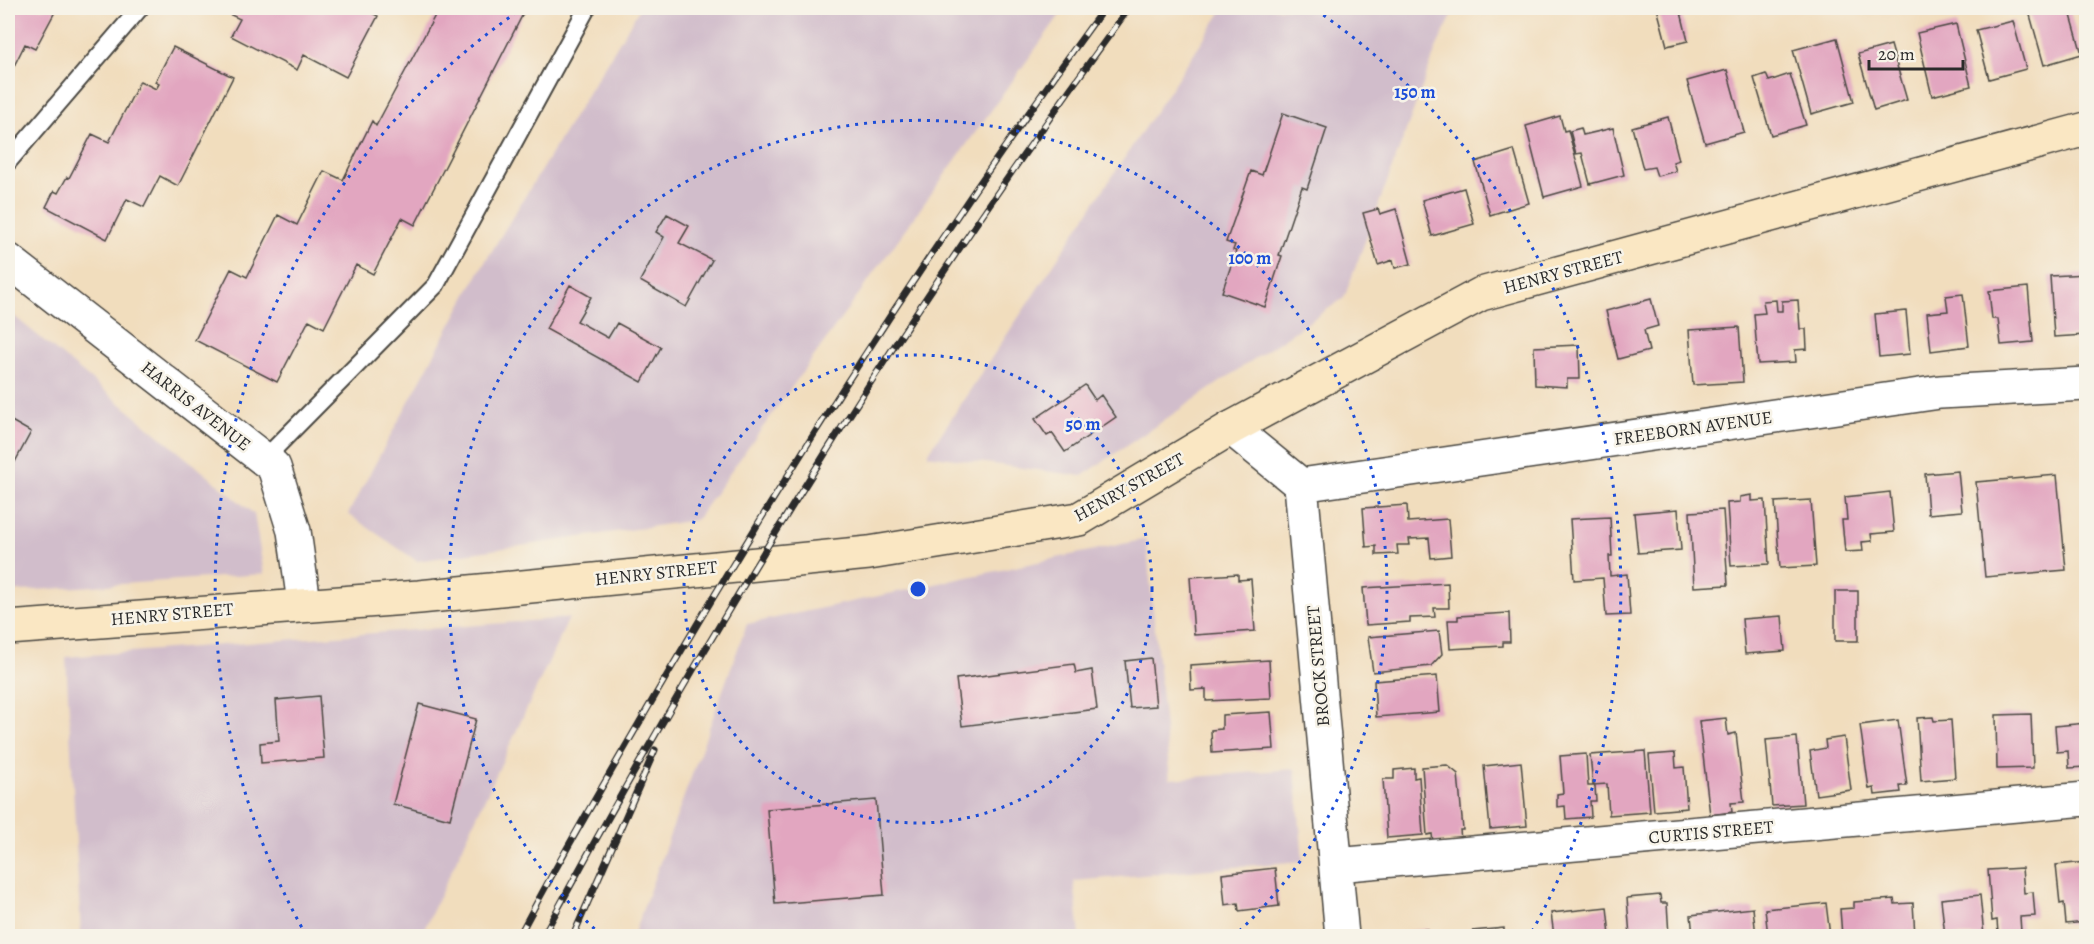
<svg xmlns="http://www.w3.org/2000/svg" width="2094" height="944" font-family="Alegreya,serif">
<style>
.industrial{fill:#d1bdcb}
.building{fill:#e2a6c0}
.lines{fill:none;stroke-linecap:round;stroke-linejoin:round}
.lane-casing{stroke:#494641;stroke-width:20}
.street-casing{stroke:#494641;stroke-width:36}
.secondary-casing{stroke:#494641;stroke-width:36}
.lane{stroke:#fff;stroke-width:16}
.street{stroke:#fff;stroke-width:33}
.secondary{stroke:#fae7c3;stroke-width:33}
.rail-casing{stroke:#2b2b2b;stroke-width:7}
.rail{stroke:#f7f3e8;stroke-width:4.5;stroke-dasharray:14;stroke-linecap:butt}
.ring{fill:none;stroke:#1d4ed8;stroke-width:3;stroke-dasharray:3 6}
.labels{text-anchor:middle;stroke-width:5;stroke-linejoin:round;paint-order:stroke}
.street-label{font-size:18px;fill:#2b2b2b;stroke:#f7f3e8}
.centre{fill:#1d4ed8;stroke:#f7f3e8;stroke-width:3}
.ring-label{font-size:18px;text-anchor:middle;font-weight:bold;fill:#1d4ed8;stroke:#f7f3e8;stroke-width:5;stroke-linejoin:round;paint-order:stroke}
</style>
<rect width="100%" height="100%" fill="#f7f3e8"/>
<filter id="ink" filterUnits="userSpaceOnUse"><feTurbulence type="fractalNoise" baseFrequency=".0167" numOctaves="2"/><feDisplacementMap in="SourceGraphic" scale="12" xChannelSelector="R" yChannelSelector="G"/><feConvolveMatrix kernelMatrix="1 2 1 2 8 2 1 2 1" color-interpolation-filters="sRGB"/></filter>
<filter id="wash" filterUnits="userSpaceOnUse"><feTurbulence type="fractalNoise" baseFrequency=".008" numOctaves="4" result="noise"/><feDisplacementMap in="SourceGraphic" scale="24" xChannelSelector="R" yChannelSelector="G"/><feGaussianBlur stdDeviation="1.35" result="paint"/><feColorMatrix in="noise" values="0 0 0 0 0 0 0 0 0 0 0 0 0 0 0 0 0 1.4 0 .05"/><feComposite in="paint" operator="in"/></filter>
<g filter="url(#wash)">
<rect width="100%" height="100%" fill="#f1ddbd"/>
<path class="industrial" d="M640,8H1065L696,520L417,561L348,514L479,272Z
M1224,8H1456L1438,44L1344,298L1082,476L927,455Z
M8,311L254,514L264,574L8,592Z
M1146,539L1170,779L1295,769L1303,861L1074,881L1080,936H633L747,624Z
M569,618L421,936H81L66,657Z"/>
<g id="blocks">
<path class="building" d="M8,8H57L35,49L25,44L8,78Z
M216,8H362L378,16L346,77L304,55L297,70L231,36L240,19Z
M439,8H526L415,225L402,218L373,274L356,265L324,328L309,320L277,382L195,340L231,269L247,277L278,215L297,225L324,171L343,180L372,121L376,126Z
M1657,8H1680L1688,41L1667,46Z
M2028,8H2069L2082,54L2044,65Z
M2013,21L2026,69L1989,79L1976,30Z
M1956,24L1971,86L1932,96L1917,33Z
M1837,38L1854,102L1811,114L1793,50Z
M1891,45L1907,100L1874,110L1858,54Z
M173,47L233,77L178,186L160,176L144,207L127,199L107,239L46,207L54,191L58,193L67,177L69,178L92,134L109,142L140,81L156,89L159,84L155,82Z
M1727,70L1744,132L1705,143L1687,81Z
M1766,74L1769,81L1790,74L1806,125L1771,135L1754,78Z
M1283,113L1327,128L1307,189L1302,187L1279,255L1282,256L1265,307L1222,292L1236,251L1233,250L1235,245L1226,242L1251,171L1262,175Z
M1560,116L1564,131L1568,130L1583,186L1544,197L1526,126Z
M1668,117L1679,160L1673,162L1676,171L1657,176L1654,167L1643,169L1632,127Z
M1581,128L1583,135L1613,128L1624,175L1590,184L1582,153L1576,154L1570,131Z
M1514,150L1529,203L1490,215L1475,162Z
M1464,188L1474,224L1432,236L1422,200Z
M1378,209L1380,214L1396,209L1411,264L1395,268L1393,260L1378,265L1363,213Z
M667,214L689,226L679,243L712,260L686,307L640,281L664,237L656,232Z
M2086,274V335L2054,337L2050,276Z
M570,285L591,297L577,321L608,338L617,323L661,347L642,382L546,329Z
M2028,287L2033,342L2001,345L1998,319H1992L1989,291Z
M1963,294L1969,346L1931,351L1927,313L1948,311L1946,296Z
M1651,299L1658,326L1644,330L1649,351L1618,359L1606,311Z
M1776,300L1777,311H1782V301L1798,300L1800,329H1806L1807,349L1795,350L1796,362L1758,364L1754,314L1765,313L1763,301Z
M1906,311L1910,354L1879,357L1875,314Z
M1739,327L1743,382L1693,385L1689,330Z
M1579,345L1580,379H1567V387L1535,385L1534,347Z
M1085,385L1095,400L1101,395L1116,417L1065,452L1052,433L1047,436L1035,419Z
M8,419L31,432L8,475Z
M1958,471L1962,511L1928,514L1925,474Z
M2057,475L2066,570L1985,577L1976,482Z
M1890,492L1894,532L1871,534L1872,541L1862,542L1863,551L1845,552L1842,520H1847L1845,497Z
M1752,495V501L1765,500L1769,564L1731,566L1727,503L1740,502V497Z
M1811,500L1816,566L1780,568L1775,502Z
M1407,505L1408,522L1448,519L1451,556L1431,558L1429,538L1409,539L1410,545H1397L1398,554L1376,555V546L1366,547L1363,508Z
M1678,509L1681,550L1638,553L1634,513Z
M1723,510L1728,585L1694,587L1690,512Z
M1610,517L1612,556H1609L1610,576L1627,574L1630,615L1606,616L1603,578L1574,580L1570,519Z
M1238,574V580L1251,579L1255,631L1194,635L1190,577Z
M1448,583L1449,608H1434L1435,617L1410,618V622L1366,625L1363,588Z
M1835,591H1858V641H1835Z
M1509,613L1510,642H1503V646L1450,649L1448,620H1458V616Z
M1782,616L1785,651L1745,654L1742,619Z
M1439,631L1442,654L1431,666L1373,672L1368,637Z
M1151,658L1156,706L1130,708L1125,661Z
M1269,660L1271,698L1206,701V689L1191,690L1190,665Z
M1074,664L1076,673L1092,670L1097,709L962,726L956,679Z
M1437,676L1440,712L1376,717L1374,681Z
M319,696L324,758L261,763L260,743L279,741L276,700Z
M419,704L476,719L450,819L393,804Z
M1271,712L1274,749L1212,753L1211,730L1222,729V715Z
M2031,714L2033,768L1997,769L1996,715Z
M1933,717L1934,721L1951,720L1955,778L1921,781L1917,718Z
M1726,718L1728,735L1736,733L1744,802L1731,803L1732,812L1710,815L1699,721Z
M1898,720L1907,786H1900L1901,792L1875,795L1874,788L1869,789L1860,725Z
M2086,723V767L2069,768L2068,751L2057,752L2055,726Z
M1797,737L1803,804L1772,806L1766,740Z
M1844,737L1851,790L1816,795L1810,751L1826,748L1825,740Z
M1645,751L1650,812L1609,815L1607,784L1593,785L1590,755Z
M1675,753L1676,768L1684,767L1687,808L1654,811L1649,755Z
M1586,754L1588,786H1595L1596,801H1590L1591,817L1566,819L1565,806L1557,807V794L1563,793L1560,756Z
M1521,762L1527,826L1490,829L1484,766Z
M1447,765L1458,774L1463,830H1460L1461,839L1433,842L1432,834L1427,835L1422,767Z
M1414,768V778L1419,777L1423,835L1387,838L1383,779H1394V770Z
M876,800L884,895L775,904L767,809Z
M2086,862V922L2066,924L2064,903L2060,904L2056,865Z
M1275,868L1279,906L1239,911L1238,903L1225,905L1222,874Z
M2022,868L2024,893L2033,892L2035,916L2020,917L2021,932L1998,933L1997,920L1992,921L1988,870Z
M1660,895L1661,903H1667L1669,936H1630L1627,898Z
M1980,895L1984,936H1945L1941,899Z
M1894,899L1895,904L1913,903L1915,936H1842L1840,909L1854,908V902Z
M1826,903L1830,936H1768L1765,909Z
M1607,907L1610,936H1554L1551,913Z
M1753,908L1756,936H1693L1691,915Z
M1504,928V936H1472V931Z
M1428,929L1429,934L1440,933V936H1410L1409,931Z
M1539,932L1540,936H1506V935Z"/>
</g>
</g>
<g filter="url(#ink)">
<use href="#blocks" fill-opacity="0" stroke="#494641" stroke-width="1.5"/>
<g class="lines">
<defs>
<path id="lane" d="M8,162L140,8
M274,467L275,448L436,285L587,8"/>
<path id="street" d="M8,260L274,467L294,531L304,603
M1231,428L1301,485L1342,936
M1301,485L1940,392L2086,384
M1336,865L2086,799"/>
<path id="secondary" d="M8,628L419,597L869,553L1079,519L1231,428L1481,294L2086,129"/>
</defs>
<use href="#lane" class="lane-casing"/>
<use href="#street" class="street-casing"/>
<use href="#secondary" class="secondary-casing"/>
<use href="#lane" class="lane"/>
<use href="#street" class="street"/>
<use href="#secondary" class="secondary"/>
<defs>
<path id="rail" d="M519,936C560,858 605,782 649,706C789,465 940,232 1104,8
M543,936C717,614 912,303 1129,8
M573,936L655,750"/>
</defs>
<use href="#rail" class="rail-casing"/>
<use href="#rail" class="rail"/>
</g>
</g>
<g class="ring">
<circle cx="918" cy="589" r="234"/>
<path d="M601 935A469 469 0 1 1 1235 935"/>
<path d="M306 935A703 703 0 0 1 520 10M1316 10A703 703 0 0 1 1530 935"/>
</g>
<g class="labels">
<g class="street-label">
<text transform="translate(1563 272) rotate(-15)" y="6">HENRY STREET</text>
<text transform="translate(196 406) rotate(38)" y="6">HARRIS AVENUE</text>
<text transform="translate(1693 428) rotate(-8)" y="6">FREEBORN AVENUE</text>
<text transform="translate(1129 487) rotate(-29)" y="6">HENRY STREET</text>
<text transform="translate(656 573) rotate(-6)" y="6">HENRY STREET</text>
<text transform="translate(172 614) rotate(-5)" y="6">HENRY STREET</text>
<text transform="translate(1318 666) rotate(-95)" y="6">BROCK STREET</text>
<text transform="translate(1711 832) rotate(-5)" y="6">CURTIS STREET</text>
</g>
</g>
<circle cx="918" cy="589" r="9" class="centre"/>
<g class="ring-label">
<text x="1415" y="98">150 m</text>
<text x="1250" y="264">100 m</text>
<text x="1083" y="430">50 m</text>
</g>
<rect width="2094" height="944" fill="none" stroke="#f7f3e8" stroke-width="30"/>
<path d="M1869 60v9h94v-9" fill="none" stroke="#2b2b2b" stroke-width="3"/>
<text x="1878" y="60" font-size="18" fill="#2b2b2b" stroke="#f7f3e8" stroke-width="4.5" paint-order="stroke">20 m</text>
</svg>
